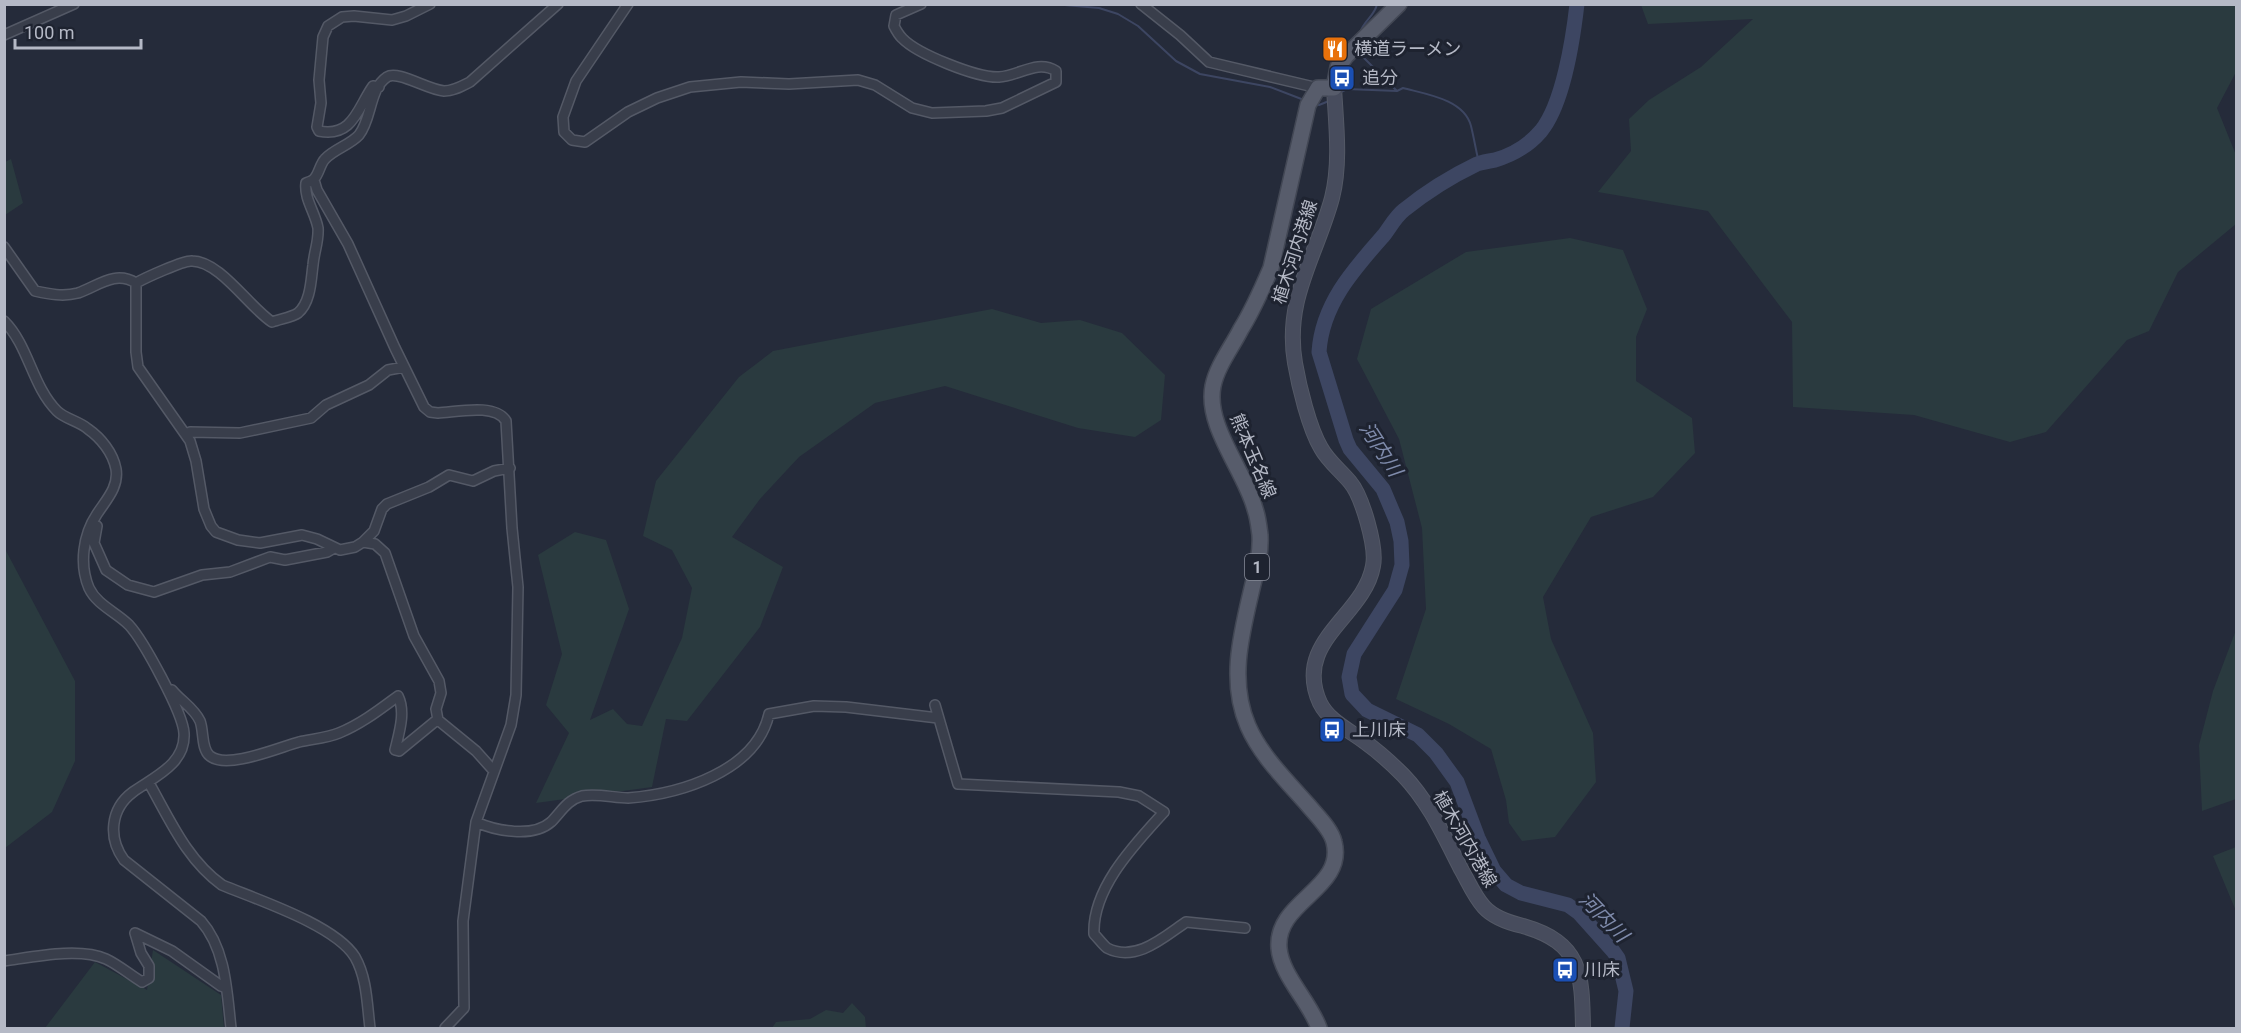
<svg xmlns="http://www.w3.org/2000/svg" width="2241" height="1033" font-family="Roboto,'Noto Sans JP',sans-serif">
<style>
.green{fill:#2a3a3f}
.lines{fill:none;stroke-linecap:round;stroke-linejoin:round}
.stream{stroke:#3d4662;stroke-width:2}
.river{stroke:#3d4662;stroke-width:15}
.street-casing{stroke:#545966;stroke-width:12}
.secondary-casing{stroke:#545966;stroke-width:16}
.primary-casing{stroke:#424754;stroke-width:18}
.street{stroke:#393e4b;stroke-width:9}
.secondary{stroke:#474c5d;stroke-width:14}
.primary{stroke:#575c6b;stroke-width:15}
.labels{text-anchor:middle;stroke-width:6;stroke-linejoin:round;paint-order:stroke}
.shield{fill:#1e2330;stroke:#888c99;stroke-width:1.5}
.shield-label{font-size:16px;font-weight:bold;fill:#b5b9c6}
.poi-label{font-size:18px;fill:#b5b9c6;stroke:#1e2330;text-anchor:start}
.street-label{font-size:18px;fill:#b5b9c6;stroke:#1e2330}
.water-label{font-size:20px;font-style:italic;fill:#7f8bab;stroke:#1e2330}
</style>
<rect width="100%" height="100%" fill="#252b3a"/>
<path class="green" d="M1641,5H2236V72L2217,108L2236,155V224L2178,272L2149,331L2127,340L2046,432L2010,442L1914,415L1793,407L1792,322L1708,211L1598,192L1631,151L1629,119L1649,100L1701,67L1753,19L1648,24Z
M11,159L23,203L5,215V162Z
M1570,238L1623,250L1647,309L1636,337V381L1692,418L1695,453L1653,497L1591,517L1543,597L1551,639L1593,733L1596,782L1555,837L1522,841L1509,823L1506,800L1491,749L1449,724L1396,699L1426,609L1422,528L1399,439L1357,359L1371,309L1466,252Z
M992,309L1041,323L1080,320L1122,333L1165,375L1161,420L1135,437L1078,428L945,386L875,403L799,457L760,499L732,537L783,567L760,627L687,721L666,719L652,787L536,803L569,733L546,705L562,654L538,555L575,532L606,540L629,609L590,720L613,709L627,724L642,726L682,638L692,588L672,550L643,536L656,481L739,377L773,351Z
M5,549L75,681V761L52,812L5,848Z
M2236,630V799L2202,811L2199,745L2213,691Z
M2236,847V911L2213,856Z
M153,950L221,995L224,1028H45L95,962L147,990Z
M852,1003L865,1017L866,1028H772L776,1022L810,1019L826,1010L843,1013Z"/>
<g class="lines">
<path class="stream" d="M1053,4L1099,8L1118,14L1138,26L1176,61L1200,74L1270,87L1304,100
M1360,33C1363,21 1375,16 1377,4
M1359,53L1397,91
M1341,92L1347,89L1397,91L1403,88C1425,94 1464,99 1471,126C1474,138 1476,151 1479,163
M1315,103L1319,105L1329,101"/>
<path class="river" d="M1577,4C1573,39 1563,104 1541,131C1529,145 1512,155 1495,160C1489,161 1483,162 1477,164C1452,176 1425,193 1404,210C1396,216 1390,227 1384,235C1354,269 1322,304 1319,352L1346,440L1350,449L1383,489L1397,522L1401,541L1402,565L1395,590L1354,654L1349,677L1352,694L1367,710L1418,735L1436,753L1457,782L1478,838L1494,871L1506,885L1521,893L1568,905L1579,913L1613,951L1618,958L1626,991L1622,1028"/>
<defs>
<path id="street" d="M628,4L576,81L563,117L564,132L572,140L585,142L628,112L657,98L690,87L741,82L789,84L858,80L875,85L912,108L932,113L986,111L1002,108L1056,82V71C1037,59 1019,76 999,77C977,78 917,54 902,38C899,35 896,30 894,26L896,15L921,4
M1141,4L1180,35L1209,62L1318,88
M4,35L74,4
M379,87L373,86C358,107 353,138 319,131L317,127L321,103L319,80L323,37L328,26L342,17L354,16L392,20L406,16L430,4
M314,180L317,190L348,244L395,348L424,407L430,412L438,413C457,412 495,403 506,421L512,528L518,587L516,695L511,725L476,822L463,921L464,1008L445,1028
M4,247L35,291C49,294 63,297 78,293C98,286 115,270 136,283
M136,283C145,278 184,260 192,261C220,261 249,307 272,322C280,319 293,317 298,313C311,302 311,279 313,265C314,252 319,241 318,228C315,212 304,199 306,183C309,182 312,181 314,179C319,174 320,164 325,159C334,149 350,145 359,135C372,119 369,89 387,77C398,70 428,90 444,91C454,91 462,86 470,82L558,4
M136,283V352L138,367L190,441L196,461L204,509L211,526L216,532L238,540L260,543L302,535L317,539L340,550L355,547L363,542L374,531L382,509L387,504L429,487L449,475L473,481L494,471L510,468
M4,321C29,346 32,386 57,411C65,419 79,421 88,429C101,438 113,453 116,469C119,487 106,500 97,514C83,535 79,564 89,588C97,605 116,612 129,625C143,640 183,713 184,733C186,764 154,777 133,792C110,809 108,838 124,860L201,921C226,949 227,993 231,1028
M186,434L190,432L240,433L311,418L326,405L369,385L388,370L404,367
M97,526L94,543L106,570L128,585L154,592L202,575L230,572L270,557L285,560L327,552L334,548
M363,542L375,544L385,553L414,636L439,681L441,693L436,709L438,720L476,751L493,770
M172,690C181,701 194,708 200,721C204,731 201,749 210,756C227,770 280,747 299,742C312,739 327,738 339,733C361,724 379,710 398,696C406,712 399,733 395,750L399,751L438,719
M935,705L958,784L1119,792L1139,796L1164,812C1135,844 1092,888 1094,934C1098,938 1103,945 1107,948C1136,963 1164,937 1186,922L1245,928
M149,783C170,820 187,860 222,885C258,900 335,925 355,957C367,978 367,1004 370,1028
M476,822C496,831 533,838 551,822C561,812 567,800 582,796C597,793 614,798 628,798C681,794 756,771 769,714L814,706L846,707L938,718
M4,961C33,957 79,947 106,959C119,965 130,975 142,982L149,978V966L141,953L135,933L172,951L221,986L226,988"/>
<path id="secondary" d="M1334,88C1336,123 1341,163 1332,198C1316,257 1284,299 1295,363C1299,386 1309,428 1321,448C1328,461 1340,470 1350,482C1362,496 1377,547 1373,566C1364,617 1292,641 1320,703C1329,721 1349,730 1365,742C1379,752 1391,763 1403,775C1429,802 1444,836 1461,869C1468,881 1474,896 1484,907C1493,917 1510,923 1523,926C1582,943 1582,974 1583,1028"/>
<path id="primary" d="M1319,1028C1310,1002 1281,975 1279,948C1275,901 1346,889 1334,842C1331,829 1317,816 1308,805C1287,781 1261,756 1248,726C1228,680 1242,631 1253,584C1257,568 1261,552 1260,535C1259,527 1258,517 1255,509C1245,471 1205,426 1213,386C1217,366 1232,347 1241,329C1253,310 1262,289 1271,268L1308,105L1318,88H1334L1338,67L1346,56L1399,4"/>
</defs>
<use href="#street" class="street-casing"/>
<use href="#secondary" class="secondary-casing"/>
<use href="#primary" class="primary-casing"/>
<use href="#street" class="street"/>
<use href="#secondary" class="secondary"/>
<use href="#primary" class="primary"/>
</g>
<defs>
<symbol id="restaurant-square" viewBox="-11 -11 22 22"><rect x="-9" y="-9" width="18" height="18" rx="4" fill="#e8710a" stroke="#1e2330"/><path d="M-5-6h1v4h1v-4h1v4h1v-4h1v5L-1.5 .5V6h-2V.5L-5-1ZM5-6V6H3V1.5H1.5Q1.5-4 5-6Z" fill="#fff"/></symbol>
<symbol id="bus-square" viewBox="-11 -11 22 22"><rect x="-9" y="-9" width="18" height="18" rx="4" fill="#1a4fb4" stroke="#1e2330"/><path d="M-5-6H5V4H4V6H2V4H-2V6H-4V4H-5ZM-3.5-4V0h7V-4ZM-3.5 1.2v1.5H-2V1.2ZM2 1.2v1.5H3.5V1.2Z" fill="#fff"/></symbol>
</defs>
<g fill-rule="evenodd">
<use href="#restaurant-square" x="1320" y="34" width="30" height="30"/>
<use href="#bus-square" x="1327" y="63" width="30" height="30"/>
<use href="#bus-square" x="1317" y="715" width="30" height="30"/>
<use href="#bus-square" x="1550" y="955" width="30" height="30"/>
</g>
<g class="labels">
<rect class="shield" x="1245" y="554" width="24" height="26" rx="4.5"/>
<g class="shield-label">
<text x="1257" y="573">1</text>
</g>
<g class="poi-label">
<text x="1354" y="55">横道ラーメン</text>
<text x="1362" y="84">追分</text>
<text x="1352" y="736">上川床</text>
<text x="1584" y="976">川床</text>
</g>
<g class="street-label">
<text transform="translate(1295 252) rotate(-72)" y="6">植木河内港線</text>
<text transform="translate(1253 456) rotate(67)" y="6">熊本玉名線</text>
<text transform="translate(1465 839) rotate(60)" y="6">植木河内港線</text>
</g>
<g class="water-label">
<text transform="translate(1381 449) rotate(57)" y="7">河内川</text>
<text transform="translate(1604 917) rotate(46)" y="7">河内川</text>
</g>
</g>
<rect width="2241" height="1033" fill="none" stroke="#b5b9c6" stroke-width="12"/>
<path d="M15 39v9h126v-9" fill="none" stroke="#b5b9c6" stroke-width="3"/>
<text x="24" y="39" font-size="18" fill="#b5b9c6" stroke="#1e2330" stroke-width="4.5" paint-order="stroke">100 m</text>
</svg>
